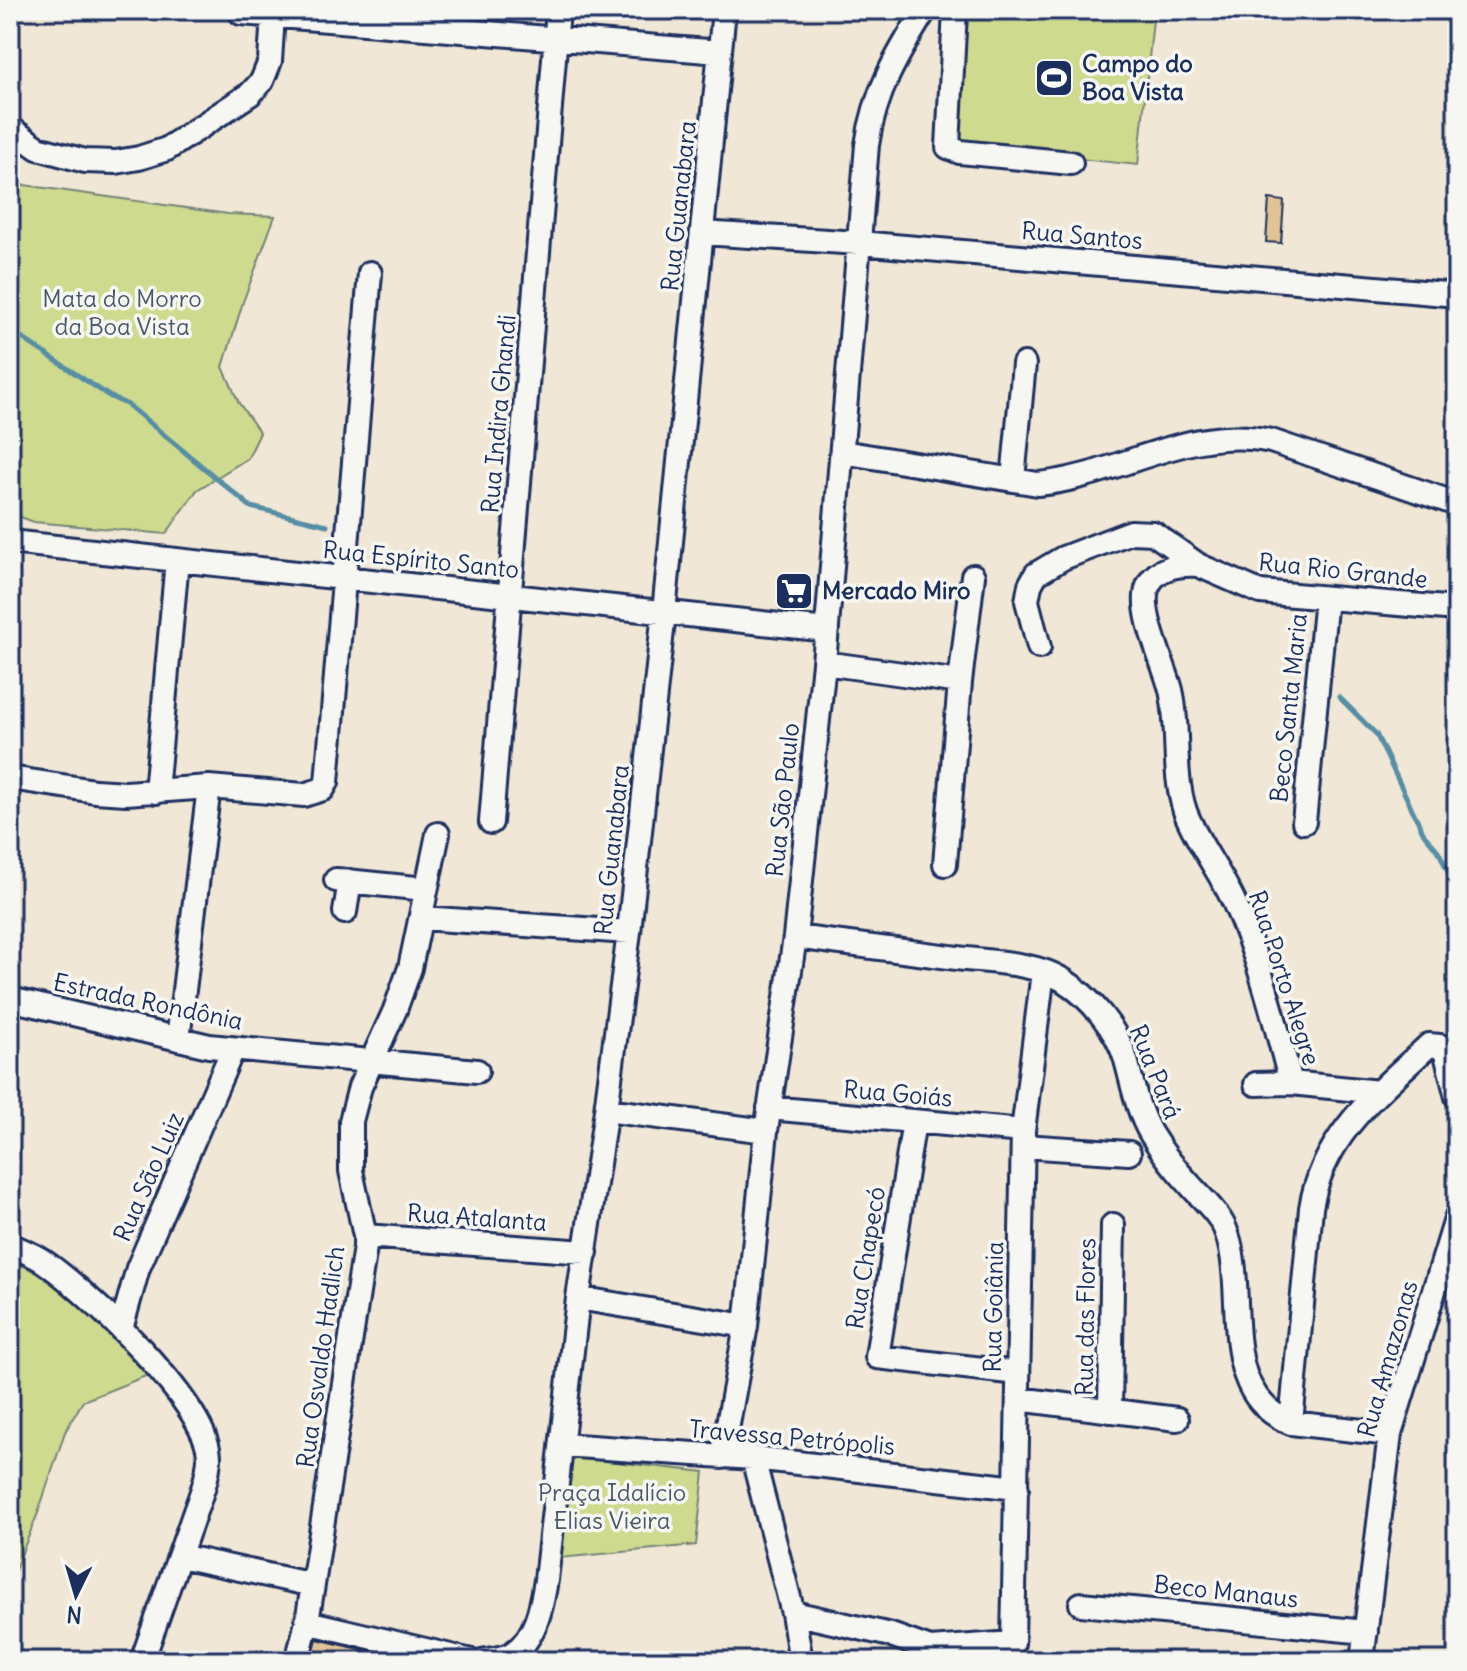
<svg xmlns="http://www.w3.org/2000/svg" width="1467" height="1671" font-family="Delius,sans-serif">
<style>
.green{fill:#ceda8e;stroke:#748476;stroke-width:2}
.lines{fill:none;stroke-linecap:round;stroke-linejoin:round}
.stream{stroke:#558ea5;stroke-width:5}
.building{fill:#e1c495;stroke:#1b2f5e;stroke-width:2}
.minor-casing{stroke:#1b2f5e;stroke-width:28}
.minor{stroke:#f6f6f2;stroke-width:22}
.labels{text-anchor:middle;stroke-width:7;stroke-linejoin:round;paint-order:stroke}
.poi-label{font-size:24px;font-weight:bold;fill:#1b2f5e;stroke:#f6f6f2;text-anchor:start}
.street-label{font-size:24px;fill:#1b2f5e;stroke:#f6f6f2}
.park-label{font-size:24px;fill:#485a6a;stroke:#f6f6f2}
</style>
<rect width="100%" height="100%" fill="#f0e7d6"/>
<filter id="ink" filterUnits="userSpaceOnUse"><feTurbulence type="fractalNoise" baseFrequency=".0125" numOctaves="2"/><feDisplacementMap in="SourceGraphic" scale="16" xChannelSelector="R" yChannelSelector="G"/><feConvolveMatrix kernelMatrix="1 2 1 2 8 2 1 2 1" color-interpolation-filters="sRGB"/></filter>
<g filter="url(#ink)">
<path class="green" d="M969,10H1154L1138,165L955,146Z
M10,183L228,214L275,216L243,302L223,367L239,403L260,433L248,458L197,490L166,534L34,522L10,513Z
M10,1259L49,1279L119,1341L148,1375L83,1401L65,1432L38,1513L10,1582Z
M571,1457L704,1472L696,1545L560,1558Z"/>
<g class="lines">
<path class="stream" d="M10,330L109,396L128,405L251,507L327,525
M1339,697L1376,734L1424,834L1439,852L1457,892"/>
</g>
<path class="building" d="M1269,199L1284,201L1281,243L1266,242Z
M317,1639L402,1659V1661H311Z"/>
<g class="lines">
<defs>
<path id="minor" d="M955,10L948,147L960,152L1071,163
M241,13L720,52
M10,128L38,148L85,161L116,162L139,158L167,149L250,94L262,81L270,61L273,15
M702,233L859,243L1457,295
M842,452L1038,484C1117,477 1190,423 1271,441L1457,504
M1013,479L1024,364
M10,542L827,630
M1198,565C1179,564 1154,567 1147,589C1140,615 1164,663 1171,690C1180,729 1172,772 1185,811C1197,843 1220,871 1234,902C1260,960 1275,1022 1291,1083L1379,1092
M1039,647L1027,601L1030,585L1036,574L1063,558L1131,532L1153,533L1198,565L1260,592L1457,609
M824,663L960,682
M10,778L95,791L126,793L209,787L304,795L323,789L327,782L370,273
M156,792L177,560
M491,822L558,10
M1304,822L1326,598
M945,864L960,682L973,576
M336,880L426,889
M345,912L350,881
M421,918L629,932
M795,937C849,944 903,951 957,958C990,962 1034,962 1063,980C1090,997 1117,1029 1126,1060C1133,1085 1137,1110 1151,1134C1162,1152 1176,1170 1191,1186C1204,1201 1221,1215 1227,1234C1248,1296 1215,1393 1291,1423L1390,1434
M10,999L209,1046L477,1071
M178,1039L209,787
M1256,1084L1291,1083
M769,1108L1023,1131
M606,1110L766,1131
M914,1121L877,1357L1018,1373
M1023,1146L1129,1153
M365,1236L586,1252
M10,1245C21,1250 33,1254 43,1261C86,1290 210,1406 209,1458C208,1480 198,1502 191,1523C175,1569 158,1615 142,1661
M578,1298L746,1326
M121,1329L138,1268L233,1049
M1018,1399L1177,1419
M1110,1411L1113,1225
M1291,1423L1311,1208C1323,1135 1378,1093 1429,1045L1440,1046L1446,1054L1457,1097
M562,1445L753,1458L1017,1488
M722,1457L746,1326L766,1131L795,937L824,663L867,145C875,91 897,55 925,10
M753,1458L793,1613L801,1661
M180,1556L313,1585
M1081,1604L1366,1632
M793,1613L891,1635L930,1649L1013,1643L1023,1131L1043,972
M307,1622L472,1661
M297,1661L307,1622L313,1585L365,1247V1236L351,1171V1121L360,1087L395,1010L410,968L438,834
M482,1661C492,1659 504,1659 513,1653C536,1638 542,1605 546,1580L578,1298L606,1110L629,932L664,612L724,10
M1362,1661L1390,1434L1457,1216"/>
</defs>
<use href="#minor" class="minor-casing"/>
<use href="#minor" class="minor"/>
</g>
</g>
<defs>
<symbol id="stadium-square" viewBox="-11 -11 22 22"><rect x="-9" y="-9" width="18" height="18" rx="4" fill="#1b2f5e" stroke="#f6f6f2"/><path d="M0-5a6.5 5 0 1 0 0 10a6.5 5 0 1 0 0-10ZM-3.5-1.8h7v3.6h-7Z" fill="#fff"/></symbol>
<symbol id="supermarket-square" viewBox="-11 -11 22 22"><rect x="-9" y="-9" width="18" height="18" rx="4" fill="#1b2f5e" stroke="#f6f6f2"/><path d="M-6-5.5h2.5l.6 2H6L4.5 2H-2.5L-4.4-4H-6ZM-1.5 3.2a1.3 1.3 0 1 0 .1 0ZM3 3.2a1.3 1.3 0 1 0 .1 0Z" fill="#fff"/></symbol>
</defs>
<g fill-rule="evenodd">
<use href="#stadium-square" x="1032" y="56" width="44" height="44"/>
<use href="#supermarket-square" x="772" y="569" width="44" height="44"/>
</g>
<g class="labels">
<g class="poi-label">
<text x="1082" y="72">Campo do<tspan x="1082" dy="28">Boa Vista</tspan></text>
<text x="822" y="599">Mercado Miro</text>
</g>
<g class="street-label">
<text transform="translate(679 206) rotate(-84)" y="8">Rua Guanabara</text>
<text transform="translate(1082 236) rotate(5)" y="8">Rua Santos</text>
<text transform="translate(499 414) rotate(-85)" y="8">Rua Indira Ghandi</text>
<text transform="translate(421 560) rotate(6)" y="8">Rua Espírito Santo</text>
<text transform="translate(1343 571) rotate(6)" y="8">Rua Rio Grande</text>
<text transform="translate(1289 708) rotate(-84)" y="8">Beco Santa Maria</text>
<text transform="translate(783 800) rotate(-84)" y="8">Rua São Paulo</text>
<text transform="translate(612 850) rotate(-84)" y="8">Rua Guanabara</text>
<text transform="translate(1284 978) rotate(72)" y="8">Rua Porto Alegre</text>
<text transform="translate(148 1002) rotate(12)" y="8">Estrada Rondônia</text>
<text transform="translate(1155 1072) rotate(68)" y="8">Rua Pará</text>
<text transform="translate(898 1094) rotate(5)" y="8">Rua Goiás</text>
<text transform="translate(149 1177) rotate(-66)" y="8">Rua São Luiz</text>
<text transform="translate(477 1218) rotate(4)" y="8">Rua Atalanta</text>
<text transform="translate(866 1258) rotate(-81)" y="8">Rua Chapecó</text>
<text transform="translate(994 1307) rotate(-89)" y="8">Rua Goiânia</text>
<text transform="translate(1086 1317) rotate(-89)" y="8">Rua das Flores</text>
<text transform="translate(321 1357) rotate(-82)" y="8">Rua Osvaldo Hadlich</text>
<text transform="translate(1388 1359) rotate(-74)" y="8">Rua Amazonas</text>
<text transform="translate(792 1438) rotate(5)" y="8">Travessa Petrópolis</text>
<text transform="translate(1226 1592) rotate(6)" y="8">Beco Manaus</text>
</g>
<g class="park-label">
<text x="122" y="307">Mata do Morro<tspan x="122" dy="28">da Boa Vista</tspan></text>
<text x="612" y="1501">Praça Idalício<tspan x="612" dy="28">Elias Vieira</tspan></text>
</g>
</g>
<rect width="1467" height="1671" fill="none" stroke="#f6f6f2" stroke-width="40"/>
<rect x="20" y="20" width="1427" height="1631" fill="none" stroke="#1b2f5e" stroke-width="3" filter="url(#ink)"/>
<g transform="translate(76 1595) rotate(185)" stroke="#f6f6f2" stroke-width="6" paint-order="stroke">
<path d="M0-6L14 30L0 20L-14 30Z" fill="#1b2f5e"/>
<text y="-12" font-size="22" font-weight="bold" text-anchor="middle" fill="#1b2f5e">N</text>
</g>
</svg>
